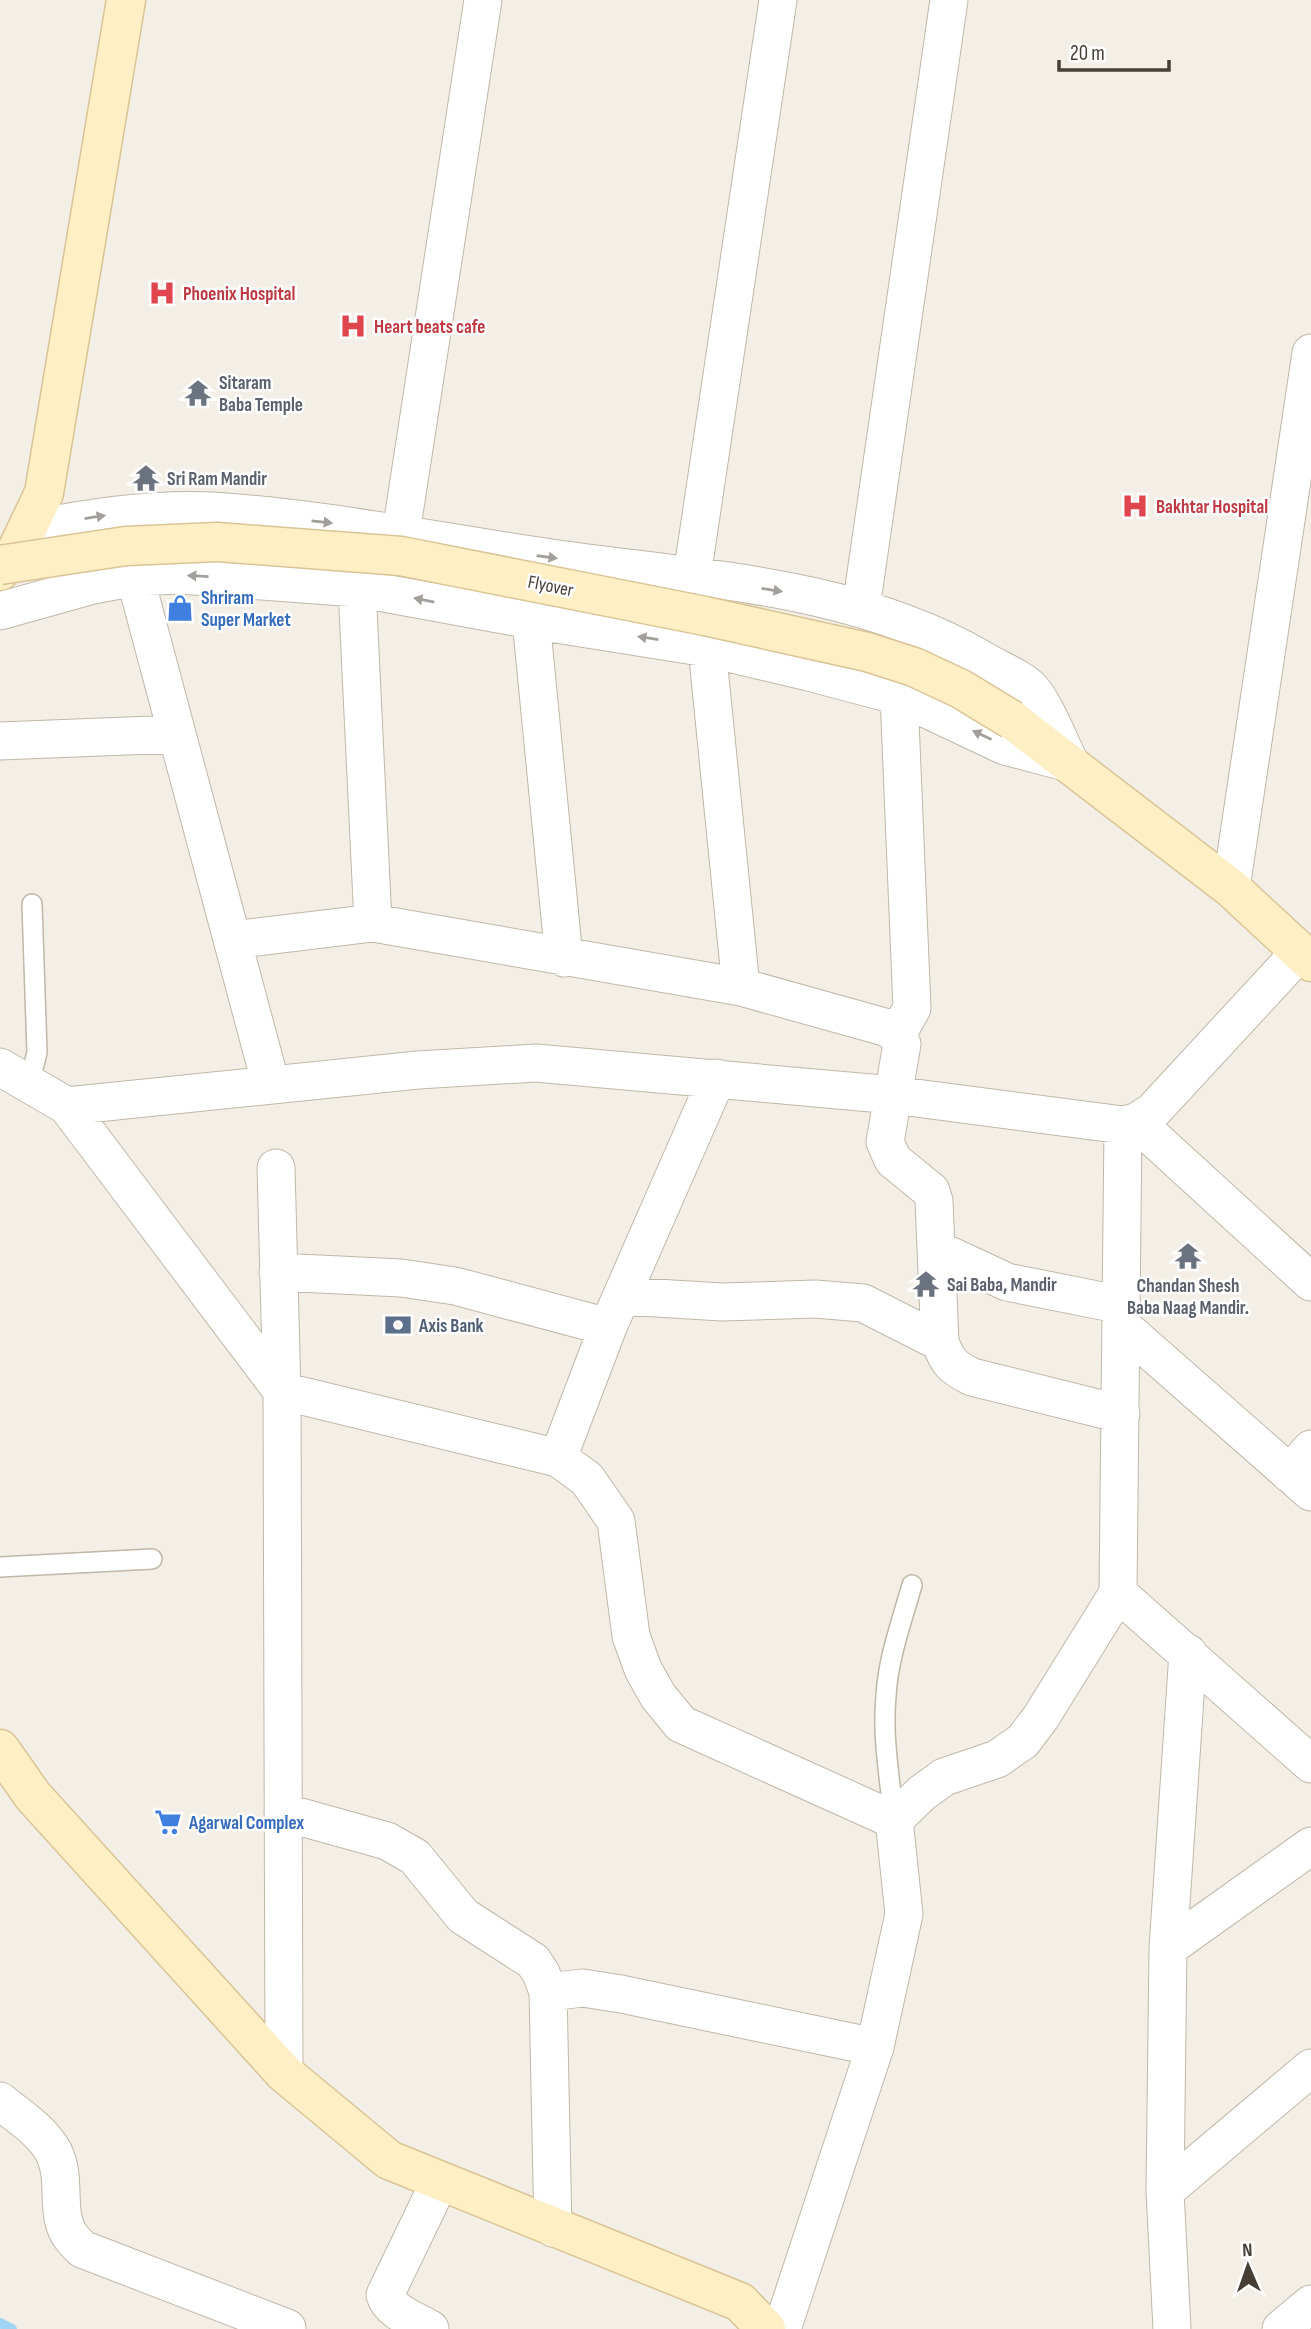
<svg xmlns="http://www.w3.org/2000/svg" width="1311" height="2329" font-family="'Sofia Sans Condensed',sans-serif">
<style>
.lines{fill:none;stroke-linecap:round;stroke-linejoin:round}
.stream{stroke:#9fd5f4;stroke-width:10}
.lane-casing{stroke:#c0b7a8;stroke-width:22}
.street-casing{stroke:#c0b7a8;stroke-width:39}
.secondary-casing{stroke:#dac495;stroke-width:41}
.lane{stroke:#fff;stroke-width:19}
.street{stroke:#fff;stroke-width:37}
.secondary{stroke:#ffefc5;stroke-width:38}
.secondary-bridge-casing{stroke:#dac495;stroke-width:41;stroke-linecap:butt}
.secondary-bridge{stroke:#ffefc5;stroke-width:38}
.oneway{fill:#a39f9a}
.labels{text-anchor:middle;stroke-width:5;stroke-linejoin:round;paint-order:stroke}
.health-label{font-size:19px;font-weight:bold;fill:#be3a42;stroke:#fff;text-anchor:start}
.worship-label{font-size:19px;font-weight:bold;fill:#5b616d;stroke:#fff;text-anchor:start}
.street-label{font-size:19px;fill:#473f35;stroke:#fff}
.shop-label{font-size:19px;font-weight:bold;fill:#366cbe;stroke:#fff;text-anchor:start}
.service-label{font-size:19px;font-weight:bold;fill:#4e5e75;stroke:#fff;text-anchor:start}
</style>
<rect width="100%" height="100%" fill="#f4efe6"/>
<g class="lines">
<path class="stream" d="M0,2323L12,2329"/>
<defs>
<path id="lane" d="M26,1082L34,1065L37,1052L32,904
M0,1567L152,1559
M894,1820C890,1779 882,1738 886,1696C888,1658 902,1621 912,1585"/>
<path id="street" d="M28,530C89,517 150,508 212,511C324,518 434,541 545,557C693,579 851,583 983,660C996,668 1021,678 1031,689C1045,704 1060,743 1070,763
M401,533L483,0
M692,576L778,0
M135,577L271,1085
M357,588L373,923L741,987L888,1028L897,1035L902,1044L885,1142L893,1160L931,1191L934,1201L940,1342C948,1363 952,1367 972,1377L1121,1414
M861,608L949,0
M0,611L93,585L135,577L180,575L357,588L531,620L707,648L809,672L899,696L1005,746L1069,763
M531,620L564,958
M707,648L741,987
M0,741L177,734
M1231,888L1311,353
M232,940L373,923
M897,1035L912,1008L899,696
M0,1067L67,1106L282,1391L558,1458L587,1479L616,1521L631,1636L643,1669L658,1696L681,1724L894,1820L904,1914L875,2047L782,2329
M67,1106L418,1070L536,1063L893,1095L1123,1125L1136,1122L1152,1112L1300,952
M1136,1122L1311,1282
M276,1168L282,1391L284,2073
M936,1249L1007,1282L1122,1305
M278,1272L401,1278L455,1286L608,1327
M623,1296L722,1302L815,1299L863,1303L940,1342
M1122,1326L1311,1492
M558,1458L608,1327L717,1078
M1290,1474L1311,1449
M1118,1593L1311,1764
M283,1812L387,1841L415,1857L463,1916L533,1961L541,1973L548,1992L553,2228
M894,1820L922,1793L944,1777L997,1759L1023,1741L1041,1717L1118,1593L1123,1125
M1168,1948L1311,1846
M548,1992L583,1988L621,1994L875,2047
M0,2101C19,2117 42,2130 54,2153C65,2176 58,2200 64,2222C67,2234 74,2241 82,2249L287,2328
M1165,2191L1311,2068
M430,2329C415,2320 390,2312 385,2295L440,2181
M1172,2329L1165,2191L1168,1948L1188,1653
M1281,2329L1311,2304"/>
<path id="secondary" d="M0,571L14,556L44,493L126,0
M1012,720L1231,888L1311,962
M0,1749L33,1796L284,2073L389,2160L740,2302L766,2329"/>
</defs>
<use href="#lane" class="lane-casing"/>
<use href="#street" class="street-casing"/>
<use href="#secondary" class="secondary-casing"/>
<use href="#lane" class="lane"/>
<use href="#street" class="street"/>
<use href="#secondary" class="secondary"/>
<defs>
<path id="secondary-bridge" d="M0,565L126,546L217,542L401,556L705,616L867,652L914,667L961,689L1012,720"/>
</defs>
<use href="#secondary-bridge" class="secondary-bridge-casing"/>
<use href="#secondary-bridge" class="secondary-bridge"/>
</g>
<defs><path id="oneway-solid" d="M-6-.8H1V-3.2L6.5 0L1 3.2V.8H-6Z" transform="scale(1.75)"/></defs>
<g class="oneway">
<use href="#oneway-solid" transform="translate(95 517) rotate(-9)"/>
<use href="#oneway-solid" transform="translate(322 522) rotate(6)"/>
<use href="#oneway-solid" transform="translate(547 557) rotate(8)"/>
<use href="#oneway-solid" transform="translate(198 576) rotate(-177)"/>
<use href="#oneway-solid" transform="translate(772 590) rotate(9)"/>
<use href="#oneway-solid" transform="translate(424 600) rotate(-169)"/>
<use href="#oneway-solid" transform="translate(648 638) rotate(-171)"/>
<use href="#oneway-solid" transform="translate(982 735) rotate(-155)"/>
</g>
<defs>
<symbol id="hospital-bare" viewBox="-9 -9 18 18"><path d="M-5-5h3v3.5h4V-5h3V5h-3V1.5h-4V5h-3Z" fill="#e0444e" stroke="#fff" stroke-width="2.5" paint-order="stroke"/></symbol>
<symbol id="temple-bare" viewBox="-9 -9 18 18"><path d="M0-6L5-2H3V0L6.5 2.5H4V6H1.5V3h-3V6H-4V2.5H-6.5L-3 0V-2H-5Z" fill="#6b7280" stroke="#fff" stroke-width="2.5" paint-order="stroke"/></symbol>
<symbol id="shop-bare" viewBox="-9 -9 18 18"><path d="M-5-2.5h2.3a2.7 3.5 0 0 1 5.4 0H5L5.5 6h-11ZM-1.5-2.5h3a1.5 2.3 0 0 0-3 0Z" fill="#3f7fe0" stroke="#fff" stroke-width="2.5" paint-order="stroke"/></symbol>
<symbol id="bank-bare" viewBox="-9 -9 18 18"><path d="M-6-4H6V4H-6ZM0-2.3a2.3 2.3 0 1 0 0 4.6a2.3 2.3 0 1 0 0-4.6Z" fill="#5c6f8a" stroke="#fff" stroke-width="2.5" paint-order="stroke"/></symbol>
<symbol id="supermarket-bare" viewBox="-9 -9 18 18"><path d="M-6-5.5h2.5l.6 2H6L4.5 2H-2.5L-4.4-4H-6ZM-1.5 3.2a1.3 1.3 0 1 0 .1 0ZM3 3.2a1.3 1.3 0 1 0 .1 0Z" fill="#3f7fe0" stroke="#fff" stroke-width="2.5" paint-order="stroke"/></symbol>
</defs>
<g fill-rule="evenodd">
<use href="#hospital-bare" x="143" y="274" width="38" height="38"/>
<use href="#hospital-bare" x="334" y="307" width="38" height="38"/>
<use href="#temple-bare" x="179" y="374" width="38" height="38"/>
<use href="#temple-bare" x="127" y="459" width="38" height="38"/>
<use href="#hospital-bare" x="1116" y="487" width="38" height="38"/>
<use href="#shop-bare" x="161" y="589" width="38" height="38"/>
<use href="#temple-bare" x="1169" y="1237" width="38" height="38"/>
<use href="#temple-bare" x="907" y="1265" width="38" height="38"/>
<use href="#bank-bare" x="379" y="1306" width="38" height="38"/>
<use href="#supermarket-bare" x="149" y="1803" width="38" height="38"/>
</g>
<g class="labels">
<g class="health-label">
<text x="183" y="300">Phoenix Hospital</text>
<text x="374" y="333">Heart beats cafe</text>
<text x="1156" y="513">Bakhtar Hospital</text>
</g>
<g class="worship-label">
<text x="219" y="389">Sitaram<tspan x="219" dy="22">Baba Temple</tspan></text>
<text x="167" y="485">Sri Ram Mandir</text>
<text x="947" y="1291">Sai Baba, Mandir</text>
<text x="1188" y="1292" text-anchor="middle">Chandan Shesh<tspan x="1188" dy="22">Baba Naag Mandir.</tspan></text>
</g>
<g class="street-label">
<text transform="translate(551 585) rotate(11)" y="7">Flyover</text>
</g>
<g class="shop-label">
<text x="201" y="604">Shriram<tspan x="201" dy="22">Super Market</tspan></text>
<text x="189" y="1829">Agarwal Complex</text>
</g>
<g class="service-label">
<text x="419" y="1332">Axis Bank</text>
</g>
</g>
<g transform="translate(1248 2266) rotate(358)" stroke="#ffffff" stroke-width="5" paint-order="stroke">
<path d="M0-5L12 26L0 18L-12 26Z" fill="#473f35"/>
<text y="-10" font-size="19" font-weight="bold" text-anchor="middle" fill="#473f35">N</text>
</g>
<path d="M1059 60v10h110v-10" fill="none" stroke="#473f35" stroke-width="3.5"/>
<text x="1070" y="60" font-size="21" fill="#473f35" stroke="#ffffff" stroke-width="5" paint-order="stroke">20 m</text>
</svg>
